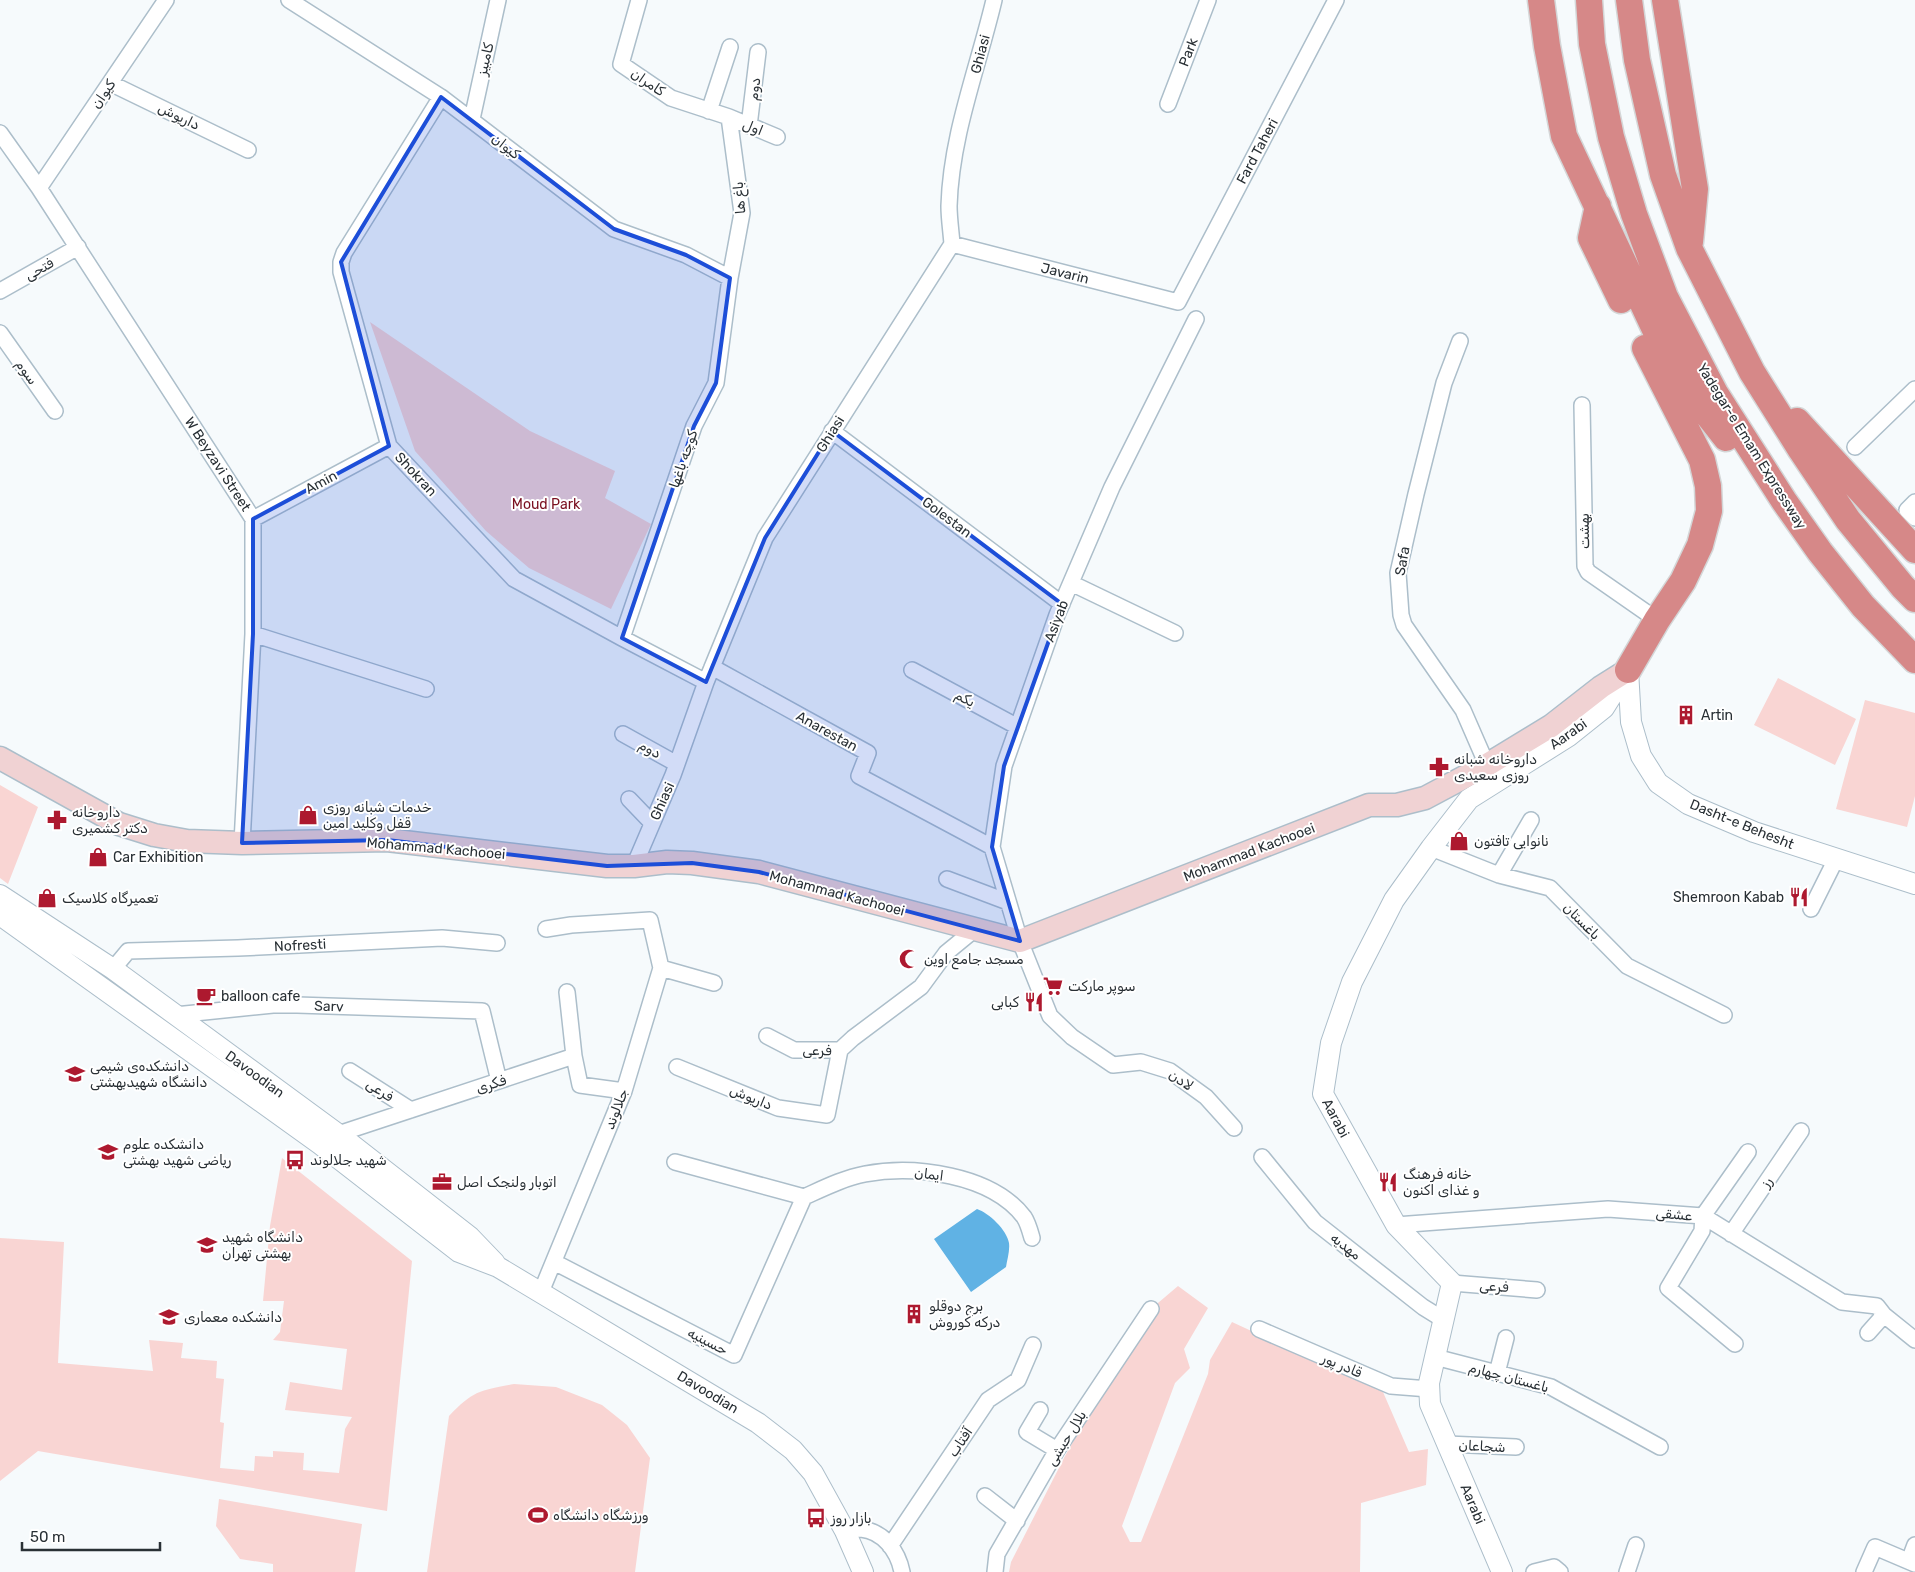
<svg xmlns="http://www.w3.org/2000/svg" width="1915" height="1572" font-family="Rubik,Vazirmatn,sans-serif">
<style>
.green{fill:#f9d5d3}
.water{fill:#60b2e4}
.lines{fill:none;stroke-linecap:round;stroke-linejoin:round}
.minor-casing{stroke:#acbeca;stroke-width:18}
.tertiary-casing{stroke:#acbeca;stroke-width:22}
.secondary-casing{stroke:#acbeca;stroke-width:25}
.trunk-casing{stroke:#d4d6d7;stroke-width:29}
.minor{stroke:#fff;stroke-width:15}
.tertiary{stroke:#fff;stroke-width:20}
.secondary{stroke:#f0d2d3;stroke-width:22}
.trunk{stroke:#d68888;stroke-width:26}
.marked{fill:#1d4ed8;fill-opacity:0.2;stroke:#1d4ed8;stroke-width:4;stroke-linejoin:round}
.labels{text-anchor:middle;stroke-width:4;stroke-linejoin:round;paint-order:stroke}
.street-label{font-size:14px;fill:#293035;stroke:#fff}
.park-label{font-size:14px;fill:#7a0f1f;stroke:#fff}
.poi-label{font-size:14px;fill:#293035;stroke:#fff;text-anchor:start}
</style>
<rect width="100%" height="100%" fill="#f6fafc"/>
<path class="green" d="M370,322L530,431L615,471L605,498L651,524L611,609L529,568L486,531L415,451Z
M1778,678L1856,719L1835,765L1754,725Z
M1865,700L1915,713V796L1907,827L1836,809Z
M0,785L38,807L8,884L0,878Z
M282,1158L412,1261L387,1511L38,1451L0,1481V1238L64,1242L58,1363L153,1371L149,1340L183,1343L181,1358L217,1361L216,1378L224,1379L220,1422L224,1423L220,1468L254,1471L255,1456L273,1457V1451L304,1453L303,1470L339,1473L345,1429L352,1417L285,1410L290,1382L342,1390L347,1349L273,1340L280,1332L284,1301H263L270,1226Z
M1178,1286L1208,1308L1184,1349L1190,1368L1175,1383L1122,1526L1130,1542H1141L1208,1374L1210,1360L1232,1322L1383,1392L1409,1452L1428,1449L1426,1485L1361,1503L1360,1572H1009L1011,1562L1065,1456L1145,1314Z
M514,1384L556,1387L602,1405L627,1425L650,1458L635,1572H427L449,1416C474,1390 479,1391 514,1384Z
M219,1499L362,1524L355,1572H273V1564L240,1559L216,1526Z"/>
<path class="water" d="M977,1209C989,1213 1007,1230 1009,1243C1010,1251 1007,1260 1006,1267L971,1292L934,1239Z"/>
<g class="lines">
<defs>
<path id="minor" d="M289,0L441,97L614,229L686,255L730,278
M639,0L621,64L671,98L729,117L777,137
M110,83L248,150
M441,97L344,253L341,262V272L389,446L514,579L622,638L706,682
M1168,104L1208,0
M709,111L730,47
M472,119L498,0
M749,126L758,52
M0,133L39,188L253,519V634L242,843
M39,188L166,0
M952,244L1178,302L1336,0
M0,291L78,247
M1196,319L1112,487L1057,615L1004,766L992,847L1020,941L1050,1016L1072,1037L1113,1065L1141,1062L1170,1071L1206,1097L1234,1128
M0,333L55,411
M1460,341L1444,383L1416,494L1398,573L1401,615L1404,625L1463,710L1487,765
M1582,405L1585,566L1588,572L1657,620
M832,431L1062,604
M1855,447L1915,389
M1915,502L1907,510L1915,518
M253,519L389,446
M1071,583L1175,633
M253,634L426,689
M622,638L694,426L716,383L730,278L742,213L729,117
M712,667L868,753L859,776L992,847
M912,670L1018,727
M623,734L677,764
M629,799L652,823
M1431,848L1499,875L1550,888L1627,966L1724,1015
M634,866L673,775L706,682L765,538L952,244C951,231 949,218 949,206C951,135 978,68 994,0
M1499,875L1531,820
M947,879L1008,902
M1811,909L1836,859
M661,968L714,983
M113,969L128,951L238,948L442,938L497,943
M567,992L574,1056L580,1085L624,1091
M175,1015L273,1005H297L482,1011L499,1081
M767,1036L794,1050H840
M677,1067L778,1108L827,1115L840,1050L853,1038L921,987L946,953L974,930
M350,1071L411,1110
M338,1134L574,1056
M1262,1157L1315,1222L1423,1307L1444,1320
M675,1162L804,1197
M804,1197C824,1188 844,1178 865,1174C914,1165 991,1174 1024,1217C1028,1223 1030,1231 1032,1238
M1396,1225L1608,1209L1703,1216L1842,1302L1877,1306L1884,1315L1915,1340
M1731,1234L1801,1131
M554,1262L734,1355L804,1197
M1452,1283L1537,1290
M541,1292L624,1091L661,968L650,920L571,925L546,929
M1259,1329L1391,1386L1429,1389
M1868,1333L1884,1315
M1735,1344L1668,1288L1702,1231L1703,1216L1748,1152
M1435,1357L1551,1387L1660,1447
M1497,1373L1506,1338
M1040,1410L1027,1432L1057,1450
M1447,1444L1516,1447
M985,1496L1017,1521
M845,1531C850,1531 856,1529 861,1529C883,1531 898,1551 902,1572
M890,1546L988,1400L1018,1380L1033,1345
M1909,1561L1915,1545
M995,1572L997,1554L1057,1450L1151,1309
M1534,1572L1554,1567L1560,1572
M1627,1572L1636,1545
M1864,1572L1875,1547L1915,1564"/>
<path id="tertiary" d="M1628,670L1631,722L1641,756L1658,783L1688,804L1754,832L1915,884
M0,895L113,969L338,1134L470,1237L495,1263
M0,915L320,1144L459,1252L498,1267L758,1423L793,1450L813,1473L845,1531L863,1572
M1502,1572L1430,1404L1429,1383L1452,1283L1396,1225L1323,1094L1331,1043L1352,982L1394,900L1431,848L1469,799L1569,736L1604,708L1628,670"/>
<path id="secondary" d="M0,758L119,824L154,835L187,841L242,843L387,840L607,866H634L667,862L692,863L759,872L1020,941L1369,805H1397L1425,798L1487,765L1551,726L1601,687L1628,670"/>
<path id="trunk" d="M1541,0L1547,46L1564,136L1659,338L1692,395L1726,438
M1589,0L1592,44L1611,137L1634,214L1665,297L1715,393L1784,501L1820,552L1863,606L1915,660
M1629,0L1637,60L1663,175L1689,248L1752,372L1801,450L1848,520L1903,587L1915,599
M1665,0L1695,189L1690,242
M1598,206L1591,238L1621,300
M1797,421L1915,550
M1628,670L1657,620L1683,581L1700,545L1709,511L1708,486L1702,460L1645,348"/>
</defs>
<use href="#minor" class="minor-casing"/>
<use href="#tertiary" class="tertiary-casing"/>
<use href="#secondary" class="secondary-casing"/>
<use href="#trunk" class="trunk-casing"/>
<use href="#minor" class="minor"/>
<use href="#tertiary" class="tertiary"/>
<use href="#secondary" class="secondary"/>
<use href="#trunk" class="trunk"/>
</g>
<path class="marked" d="M441,97L614,229L686,255L730,278L716,383L694,426L622,638L706,682L765,538L832,431L1062,604L1004,766L992,847L1020,941L759,872L692,863L607,866L387,840L242,843L253,634V519L389,446L341,262Z"/>
<defs>
<symbol id="building-bare" viewBox="-9 -9 18 18"><path d="M-4-6H4V6H1V3H-1V6H-4ZM-2.5-4.3h1.7v1.8h-1.7ZM.8-4.3h1.7v1.8H.8ZM-2.5-1h1.7V.8h-1.7ZM.8-1h1.7V.8H.8Z" fill="#ad192f" stroke="#fff" stroke-width="2.5" paint-order="stroke"/></symbol>
<symbol id="pharmacy-bare" viewBox="-9 -9 18 18"><path d="M-2-6h4v4h4v4h-4v4h-4v-4h-4v-4h4Z" fill="#ad192f" stroke="#fff" stroke-width="2.5" paint-order="stroke"/></symbol>
<symbol id="shop-bare" viewBox="-9 -9 18 18"><path d="M-5-2.5h2.3a2.7 3.5 0 0 1 5.4 0H5L5.5 6h-11ZM-1.5-2.5h3a1.5 2.3 0 0 0-3 0Z" fill="#ad192f" stroke="#fff" stroke-width="2.5" paint-order="stroke"/></symbol>
<symbol id="restaurant-bare" viewBox="-9 -9 18 18"><path d="M-5-6h1v4h1v-4h1v4h1v-4h1v5L-1.5 .5V6h-2V.5L-5-1ZM5-6V6H3V1.5H1.5Q1.5-4 5-6Z" fill="#ad192f" stroke="#fff" stroke-width="2.5" paint-order="stroke"/></symbol>
<symbol id="mosque-bare" viewBox="-9 -9 18 18"><path d="M3.5-4.9A6 6 0 1 0 3.5 4.9A5 5 0 1 1 3.5-4.9Z" fill="#ad192f" stroke="#fff" stroke-width="2.5" paint-order="stroke"/></symbol>
<symbol id="supermarket-bare" viewBox="-9 -9 18 18"><path d="M-6-5.5h2.5l.6 2H6L4.5 2H-2.5L-4.4-4H-6ZM-1.5 3.2a1.3 1.3 0 1 0 .1 0ZM3 3.2a1.3 1.3 0 1 0 .1 0Z" fill="#ad192f" stroke="#fff" stroke-width="2.5" paint-order="stroke"/></symbol>
<symbol id="cafe-bare" viewBox="-9 -9 18 18"><path d="M-5.5-4.5H6V0H3Q3 3.5 0 3.5H-2.5Q-5.5 3.5-5.5 0ZM3-3.2v2h1.7v-2ZM-6 4.5H4V6H-6Z" fill="#ad192f" stroke="#fff" stroke-width="2.5" paint-order="stroke"/></symbol>
<symbol id="university-bare" viewBox="-9 -9 18 18"><path d="M0-5L7-2L0 1L-7-2ZM-4 1L0 2.5L4 1V4Q0 6-4 4Z" fill="#ad192f" stroke="#fff" stroke-width="2.5" paint-order="stroke"/></symbol>
<symbol id="bus-bare" viewBox="-9 -9 18 18"><path d="M-5-6H5V4H4V6H2V4H-2V6H-4V4H-5ZM-3.5-4V0h7V-4ZM-3.5 1.2v1.5H-2V1.2ZM2 1.2v1.5H3.5V1.2Z" fill="#ad192f" stroke="#fff" stroke-width="2.5" paint-order="stroke"/></symbol>
<symbol id="office-bare" viewBox="-9 -9 18 18"><path d="M-6-3h4V-5.5h4V-3h4V5H-6ZM-1-4.5V-3h2v-1.5ZM-6 0V1H6V0Z" fill="#ad192f" stroke="#fff" stroke-width="2.5" paint-order="stroke"/></symbol>
<symbol id="stadium-bare" viewBox="-9 -9 18 18"><path d="M0-5a6.5 5 0 1 0 0 10a6.5 5 0 1 0 0-10ZM-3.5-1.8h7v3.6h-7Z" fill="#ad192f" stroke="#fff" stroke-width="2.5" paint-order="stroke"/></symbol>
</defs>
<g fill-rule="evenodd">
<use href="#building-bare" x="1672" y="701" width="28" height="28"/>
<use href="#pharmacy-bare" x="1425" y="753" width="28" height="28"/>
<use href="#shop-bare" x="294" y="801" width="28" height="28"/>
<use href="#pharmacy-bare" x="43" y="806" width="28" height="28"/>
<use href="#shop-bare" x="1445" y="827" width="28" height="28"/>
<use href="#shop-bare" x="84" y="843" width="28" height="28"/>
<use href="#restaurant-bare" x="1785" y="883" width="28" height="28"/>
<use href="#shop-bare" x="33" y="884" width="28" height="28"/>
<use href="#mosque-bare" x="895" y="945" width="28" height="28"/>
<use href="#supermarket-bare" x="1039" y="972" width="28" height="28"/>
<use href="#cafe-bare" x="192" y="982" width="28" height="28"/>
<use href="#restaurant-bare" x="1020" y="988" width="28" height="28"/>
<use href="#university-bare" x="61" y="1060" width="28" height="28"/>
<use href="#university-bare" x="94" y="1138" width="28" height="28"/>
<use href="#bus-bare" x="281" y="1146" width="28" height="28"/>
<use href="#office-bare" x="428" y="1168" width="28" height="28"/>
<use href="#restaurant-bare" x="1374" y="1168" width="28" height="28"/>
<use href="#university-bare" x="193" y="1231" width="28" height="28"/>
<use href="#building-bare" x="900" y="1300" width="28" height="28"/>
<use href="#university-bare" x="155" y="1303" width="28" height="28"/>
<use href="#stadium-bare" x="524" y="1501" width="28" height="28"/>
<use href="#bus-bare" x="802" y="1504" width="28" height="28"/>
</g>
<g class="labels">
<g class="street-label">
<text transform="translate(1188 52) rotate(-69)" y="5">Park</text>
<text transform="translate(980 54) rotate(-75)" y="5">Ghiasi</text>
<text transform="translate(485 59) rotate(-77)" y="5">کامبیز</text>
<text transform="translate(648 82) rotate(34)" y="5">کامران</text>
<text transform="translate(754 89) rotate(-83)" y="5">دوم</text>
<text transform="translate(103 94) rotate(-56)" y="5">کیوان</text>
<text transform="translate(179 116) rotate(26)" y="5">داریوش</text>
<text transform="translate(753 127) rotate(22)" y="5">اول</text>
<text transform="translate(506 146) rotate(38)" y="5">کیوان</text>
<text transform="translate(1257 151) rotate(-62)" y="5">Fard Taheri</text>
<text transform="translate(739 198) rotate(-95)" y="5">باغ ها</text>
<text transform="translate(39 269) rotate(-29)" y="5">فتحی</text>
<text transform="translate(1065 273) rotate(14)" y="5">Javarin</text>
<text transform="translate(27 372) rotate(55)" y="5">سوم</text>
<text transform="translate(830 434) rotate(-58)" y="5">Ghiasi</text>
<text transform="translate(1752 446) rotate(58)" y="5">Yadegar-e Emam Expressway</text>
<text transform="translate(683 459) rotate(-71)" y="5">کوچه باغها</text>
<text transform="translate(218 464) rotate(57)" y="5">W Beyzavi Street</text>
<text transform="translate(416 474) rotate(47)" y="5">Shokran</text>
<text transform="translate(321 482) rotate(-28)" y="5">Amin</text>
<text transform="translate(947 517) rotate(37)" y="5">Golestan</text>
<text transform="translate(1584 531) rotate(-91)" y="5">بهشت</text>
<text transform="translate(1402 561) rotate(-80)" y="5">Safa</text>
<text transform="translate(1056 621) rotate(-69)" y="5">Asiyab</text>
<text transform="translate(965 698) rotate(28)" y="5">یکم</text>
<text transform="translate(827 731) rotate(29)" y="5">Anarestan</text>
<text transform="translate(1568 734) rotate(-35)" y="5">Aarabi</text>
<text transform="translate(650 749) rotate(29)" y="5">دوم</text>
<text transform="translate(662 801) rotate(-66)" y="5">Ghiasi</text>
<text transform="translate(1742 824) rotate(22)" y="5">Dasht-e Behesht</text>
<text transform="translate(436 848) rotate(5)" y="5">Mohammad Kachooei</text>
<text transform="translate(1249 852) rotate(-21)" y="5">Mohammad Kachooei</text>
<text transform="translate(837 893) rotate(15)" y="5">Mohammad Kachooei</text>
<text transform="translate(1582 921) rotate(45)" y="5">باغستان</text>
<text transform="translate(300 945) rotate(-3)" y="5">Nofresti</text>
<text transform="translate(329 1006) rotate(2)" y="5">Sarv</text>
<text transform="translate(817 1050) rotate(1)" y="5">فرعی</text>
<text transform="translate(255 1074) rotate(36)" y="5">Davoodian</text>
<text transform="translate(1181 1080) rotate(33)" y="5">لادن</text>
<text transform="translate(491 1084) rotate(-18)" y="5">فکری</text>
<text transform="translate(380 1090) rotate(33)" y="5">فرعی</text>
<text transform="translate(751 1097) rotate(22)" y="5">داریوش</text>
<text transform="translate(616 1109) rotate(-69)" y="5">جلالوند</text>
<text transform="translate(1336 1118) rotate(62)" y="5">Aarabi</text>
<text transform="translate(929 1174) rotate(7)" y="5">ایمان</text>
<text transform="translate(1766 1182) rotate(-56)" y="5">رز</text>
<text transform="translate(1674 1214) rotate(5)" y="5">عشقی</text>
<text transform="translate(1346 1246) rotate(38)" y="5">مهدیه</text>
<text transform="translate(1494 1286) rotate(4)" y="5">فرعی</text>
<text transform="translate(708 1341) rotate(27)" y="5">حسینیه</text>
<text transform="translate(1342 1365) rotate(23)" y="5">قادر پور</text>
<text transform="translate(1509 1377) rotate(15)" y="5">باغستان چهارم</text>
<text transform="translate(708 1392) rotate(31)" y="5">Davoodian</text>
<text transform="translate(1066 1438) rotate(-58)" y="5">بلال حبشی</text>
<text transform="translate(960 1442) rotate(-56)" y="5">آفتاب</text>
<text transform="translate(1482 1446) rotate(3)" y="5">شجاعان</text>
<text transform="translate(1473 1504) rotate(67)" y="5">Aarabi</text>
</g>
<g class="park-label">
<text x="546" y="509">Moud Park</text>
</g>
<g class="poi-label">
<text x="1701" y="720">Artin</text>
<text x="1454" y="764">داروخانه شبانه<tspan x="1454" dy="16">روزی سعیدی</tspan></text>
<text x="323" y="812">خدمات شبانه روزی<tspan x="323" dy="16">قفل وکلید امین</tspan></text>
<text x="72" y="817">داروخانه<tspan x="72" dy="16">دکتر کشمیری</tspan></text>
<text x="1474" y="846">نانوایی تافتون</text>
<text x="113" y="862">Car Exhibition</text>
<text x="1784" y="902" text-anchor="end">Shemroon Kabab</text>
<text x="62" y="903">تعمیرگاه کلاسیک</text>
<text x="924" y="964">مسجد جامع اوین</text>
<text x="1068" y="991">سوپر مارکت</text>
<text x="221" y="1001">balloon cafe</text>
<text x="1019" y="1007" text-anchor="end">کبابی</text>
<text x="90" y="1071">دانشکده‌ی شیمی<tspan x="90" dy="16">دانشگاه شهیدبهشتی</tspan></text>
<text x="123" y="1149">دانشکده علوم<tspan x="123" dy="16">ریاضی شهید بهشتی</tspan></text>
<text x="310" y="1165">شهید جلالوند</text>
<text x="1403" y="1179">خانه فرهنگ<tspan x="1403" dy="16">و غذای اکنون</tspan></text>
<text x="457" y="1187">اتوبار ولنجک اصل</text>
<text x="222" y="1242">دانشگاه شهید<tspan x="222" dy="16">بهشتی تهران</tspan></text>
<text x="929" y="1311">برج دوقلو<tspan x="929" dy="16">درکه کوروش</tspan></text>
<text x="184" y="1322">دانشکده معماری</text>
<text x="553" y="1520">ورزشگاه دانشگاه</text>
<text x="831" y="1523">بازار روز</text>
</g>
</g>
<path d="M22 1542v8h138v-8" fill="none" stroke="#293035" stroke-width="2.5"/>
<text x="30" y="1542" font-size="15" fill="#293035" stroke="#ffffff" stroke-width="4" paint-order="stroke">50 m</text>
</svg>
